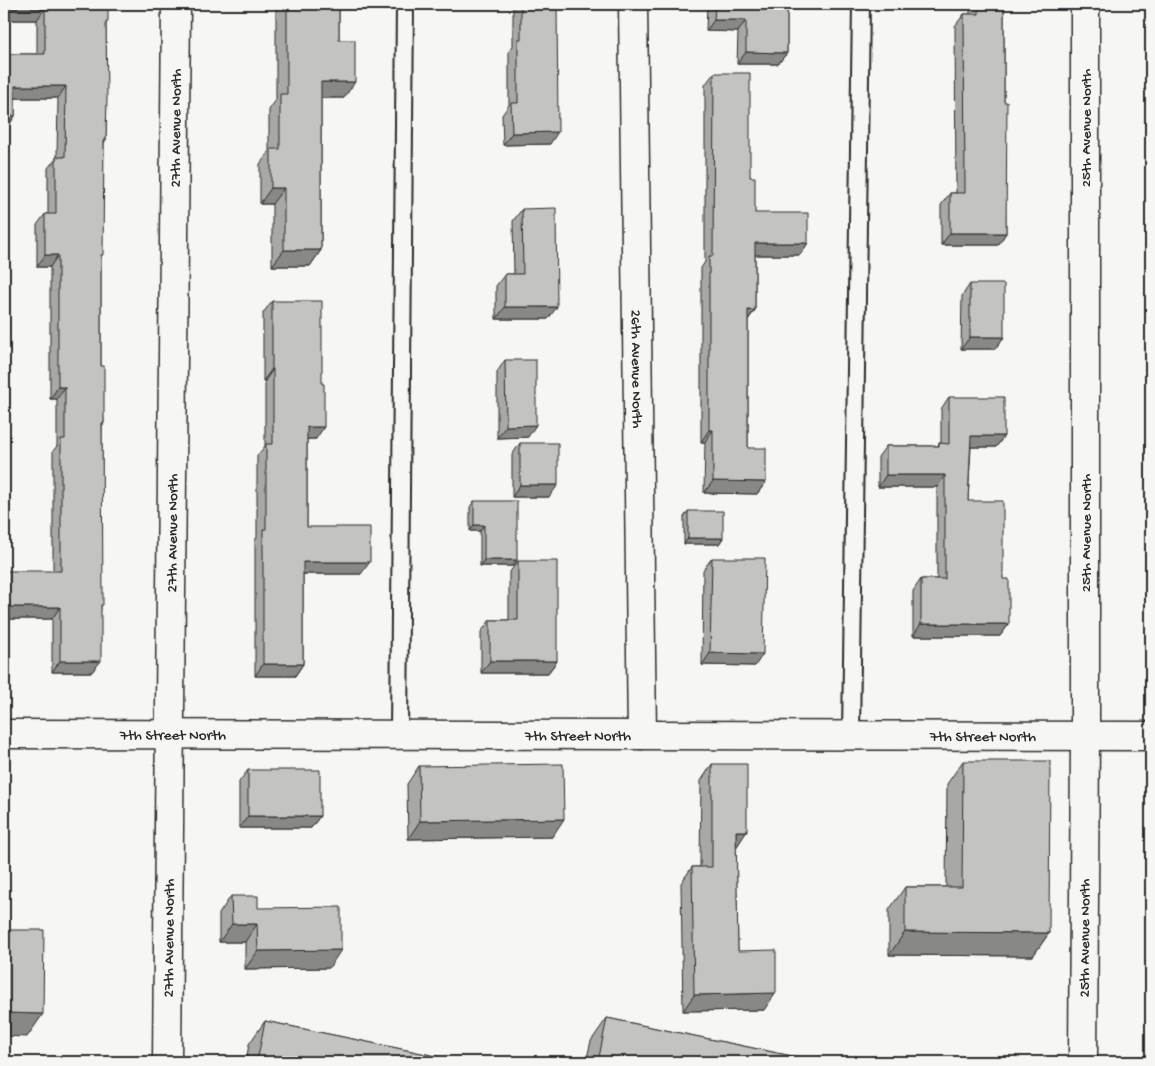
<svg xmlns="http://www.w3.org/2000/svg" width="1155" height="1066" font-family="'Gochi Hand',sans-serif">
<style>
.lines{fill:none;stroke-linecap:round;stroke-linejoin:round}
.lane-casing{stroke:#2b2b2b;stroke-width:20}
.street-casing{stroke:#2b2b2b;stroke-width:31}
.secondary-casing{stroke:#2b2b2b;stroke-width:31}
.lane{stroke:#f6f6f2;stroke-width:16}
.street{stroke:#f6f6f2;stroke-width:28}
.secondary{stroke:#f6f6f2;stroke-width:28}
.wall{fill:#a8a8a5;stroke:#2b2b2b}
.shaded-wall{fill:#888886;stroke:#2b2b2b}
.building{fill:#c3c3c0;stroke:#2b2b2b}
.labels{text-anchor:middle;stroke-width:4;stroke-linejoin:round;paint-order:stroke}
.street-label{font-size:15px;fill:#2b2b2b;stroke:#f6f6f2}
</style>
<rect width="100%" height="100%" fill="#f6f6f2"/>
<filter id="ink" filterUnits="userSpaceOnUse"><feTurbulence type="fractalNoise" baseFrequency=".02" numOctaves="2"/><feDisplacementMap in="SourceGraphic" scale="10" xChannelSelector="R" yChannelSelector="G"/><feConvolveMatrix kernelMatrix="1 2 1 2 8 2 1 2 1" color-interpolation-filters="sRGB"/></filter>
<g filter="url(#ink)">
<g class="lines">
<defs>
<path id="lane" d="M399,734L405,4
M851,735L861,4"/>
<g id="street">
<path id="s1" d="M633,4L642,735"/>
<path id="s2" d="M4,734L1151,736"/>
<path id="s3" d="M167,1062L176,4"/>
</g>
<g id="secondary">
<path id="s4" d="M1083,1062L1085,736V4"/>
</g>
</defs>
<use href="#lane" class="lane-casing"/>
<use href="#street" class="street-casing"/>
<use href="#secondary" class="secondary-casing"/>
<use href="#lane" class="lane"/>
<use href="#street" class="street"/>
<use href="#secondary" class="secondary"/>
</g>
<path class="wall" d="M4,4H108L106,25V140L104,143L101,259V366L104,423L102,427L101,608L92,672H52V619H4L53,571V451L57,446V399H50V267H37V225L45,214H48V168L57,157L58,98H15V116L7,128H4V54H37V20H4Z
M276,4H339V40L344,98H321V250L310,266H272V204H260V164L269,152V110L276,100Z
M513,4H557L550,144L503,145L502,115L509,105V51L513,46Z
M707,4H787V53L778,64H737L738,32L706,31Z
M970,4H1004V102L1006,233L998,245H941V205L950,193H956L955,26L964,14H970Z
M714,73L750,177L755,213L808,243L800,255H755V310L748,320V448L766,482L757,494L704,493L705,442H701V268L705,262V85Z
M522,209L548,319H496V286L505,274H514L513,221Z
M970,284L1004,337L995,349H961L962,296Z
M272,301L316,439H307V527L361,574H303V664L295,676H255V541L257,537V456L265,446V381H263V313Z
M505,360L528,437L497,438V372Z
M949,397L1004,436L996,447H971L968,501L1003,579L1009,624L1000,636H913V591L921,579H937V487H878V457L886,446H938L939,443H941V409Z
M520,443L549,497H512V455Z
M474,501L517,560L513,566H480V531H470V507Z
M688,511L723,538L719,544H684V517Z
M712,558L755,666L702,665L703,570Z
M518,561L557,661L548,673H481V632L490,620H509V573Z
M963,761L1049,933L1033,956L889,955V910L905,887H946L947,784Z
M712,764L747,831L736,847L738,951L764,1010L683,1011L681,883L692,867H700L701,781Z
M419,766L552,837L408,839L407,784Z
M248,770L320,816L311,828H239V782Z
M1151,782V1062H1148L1150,784Z
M231,896L258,908L329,968L245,969V942H219V914Z
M607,1018L821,1062H586L591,1041Z
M265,1021L465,1062H246L249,1044Z"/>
<path class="shaded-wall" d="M4,8H45L37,20H4Z
M714,20H746L738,32L706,31Z
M746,52L787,53L778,64H737Z
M321,82H355L344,98H310Z
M15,86H66L58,98H7Z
M4,116H15L7,128H4Z
M558,132L550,144L503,145L512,133Z
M271,188H284L272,204H260Z
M950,233H1006L998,245H941Z
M755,243H808L800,255H746Z
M284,250H321L310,266H272Z
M45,255H58L50,267H37Z
M505,307H557L548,319H496Z
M748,310H755L746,322Z
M970,337H1004L995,349H961Z
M4,346H8L4,352Z
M272,369H273L265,381H263Z
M58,387H65L57,399H50Z
M536,425L528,437L497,438L506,426Z
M307,427H324L316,439H299Z
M709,430H713L705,442H701Z
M971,436H1004L996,447H963Z
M886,475H945L937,487H878Z
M713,481L766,482L757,494L704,493Z
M520,485H558L549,497H512Z
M474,525H484L480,531H470Z
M688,538H723L719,544H684Z
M484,560H517L513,566H480Z
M303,562H370L361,574H295Z
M4,607H60L52,619H4Z
M921,624H1009L1000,636H913Z
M710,653L763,654L755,666L702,665Z
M60,661H101L92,672H52Z
M490,661H557L548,673H481Z
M263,664H303L295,676H255Z
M248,816H320L311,828H239Z
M564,819L552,837L408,839L420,821Z
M736,831H747L736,848Z
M232,924H257L245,942H219Z
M905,932L1049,933L1033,956L889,955Z
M341,950L329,968L245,969L258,951Z
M776,993L764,1010L683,1011L694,995Z
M4,1013L43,1014L27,1037L4,1036Z"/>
<path class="building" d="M4,4H108V22H106L107,97L106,140H104L103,255H101V366H104V423H102L103,605H101V661H60V607H4V571H61V439H65V387H58V255H45V214H56V157H65L66,86H15V116H4V54H45V8H4Z
M287,4H339V40H355V82H321V250H284V188H271V149H280V94H287Z
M521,4H557L558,132L512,133L511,103H518V39H521Z
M715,4H787V53L746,52V20H714Z
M979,4H1004V102H1007L1006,233H950V193H965L964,14H979Z
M714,73H750V177H755V213H808V243H755V310H748V448H766V482L713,481V430H709V256H713Z
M556,208L557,307H505V274H523L522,209Z
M970,284H1004V337H970Z
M272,301H322V384H324V427H307V527H370V562H303V664H263V529H266V444H273V369H272Z
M4,310H8V346H4Z
M505,360H536V425L506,426Z
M949,397H1004V436H971L968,501H1003V579H1009V624H921V579H945V475H886V446H939V443L949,444Z
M520,443H558V485H520Z
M474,501H517V560H484V525H474Z
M688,511H723V538H688Z
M712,558H765L763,654L710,653Z
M518,561H557V661H490V620H518Z
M963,761H1050L1049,933L905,932V887H962Z
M563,764L564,819L420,821L419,766Z
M712,764H747V831H736L738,951L776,950V993L694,995L692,867H712Z
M248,770H320V816H248Z
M231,896H258V908L341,907V950L258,951L257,924H232Z
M4,930H44L43,1014L4,1013Z
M607,1018L821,1062H598Z
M265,1021L465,1062H257Z"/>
</g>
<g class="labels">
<g class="street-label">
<text dy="5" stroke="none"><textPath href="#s3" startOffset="934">27th Avenue North</textPath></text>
<text transform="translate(1085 128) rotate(-90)" y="5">25th Avenue North</text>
<text dy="5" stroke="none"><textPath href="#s1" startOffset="365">26th Avenue North</textPath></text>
<text dy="5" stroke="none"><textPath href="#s3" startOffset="529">27th Avenue North</textPath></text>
<text transform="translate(1085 533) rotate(-90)" y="5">25th Avenue North</text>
<text dy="5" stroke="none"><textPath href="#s2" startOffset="169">7th Street North</textPath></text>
<text dy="5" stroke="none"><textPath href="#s2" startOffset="574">7th Street North</textPath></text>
<text dy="5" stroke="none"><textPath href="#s2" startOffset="979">7th Street North</textPath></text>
<text dy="5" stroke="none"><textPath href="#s3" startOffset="124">27th Avenue North</textPath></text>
<text dy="5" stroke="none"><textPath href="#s4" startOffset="124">25th Avenue North</textPath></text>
</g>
</g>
<rect width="1155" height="1066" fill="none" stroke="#f6f6f2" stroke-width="20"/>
<rect x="10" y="10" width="1135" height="1046" fill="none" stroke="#2b2b2b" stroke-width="2" filter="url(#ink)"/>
</svg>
